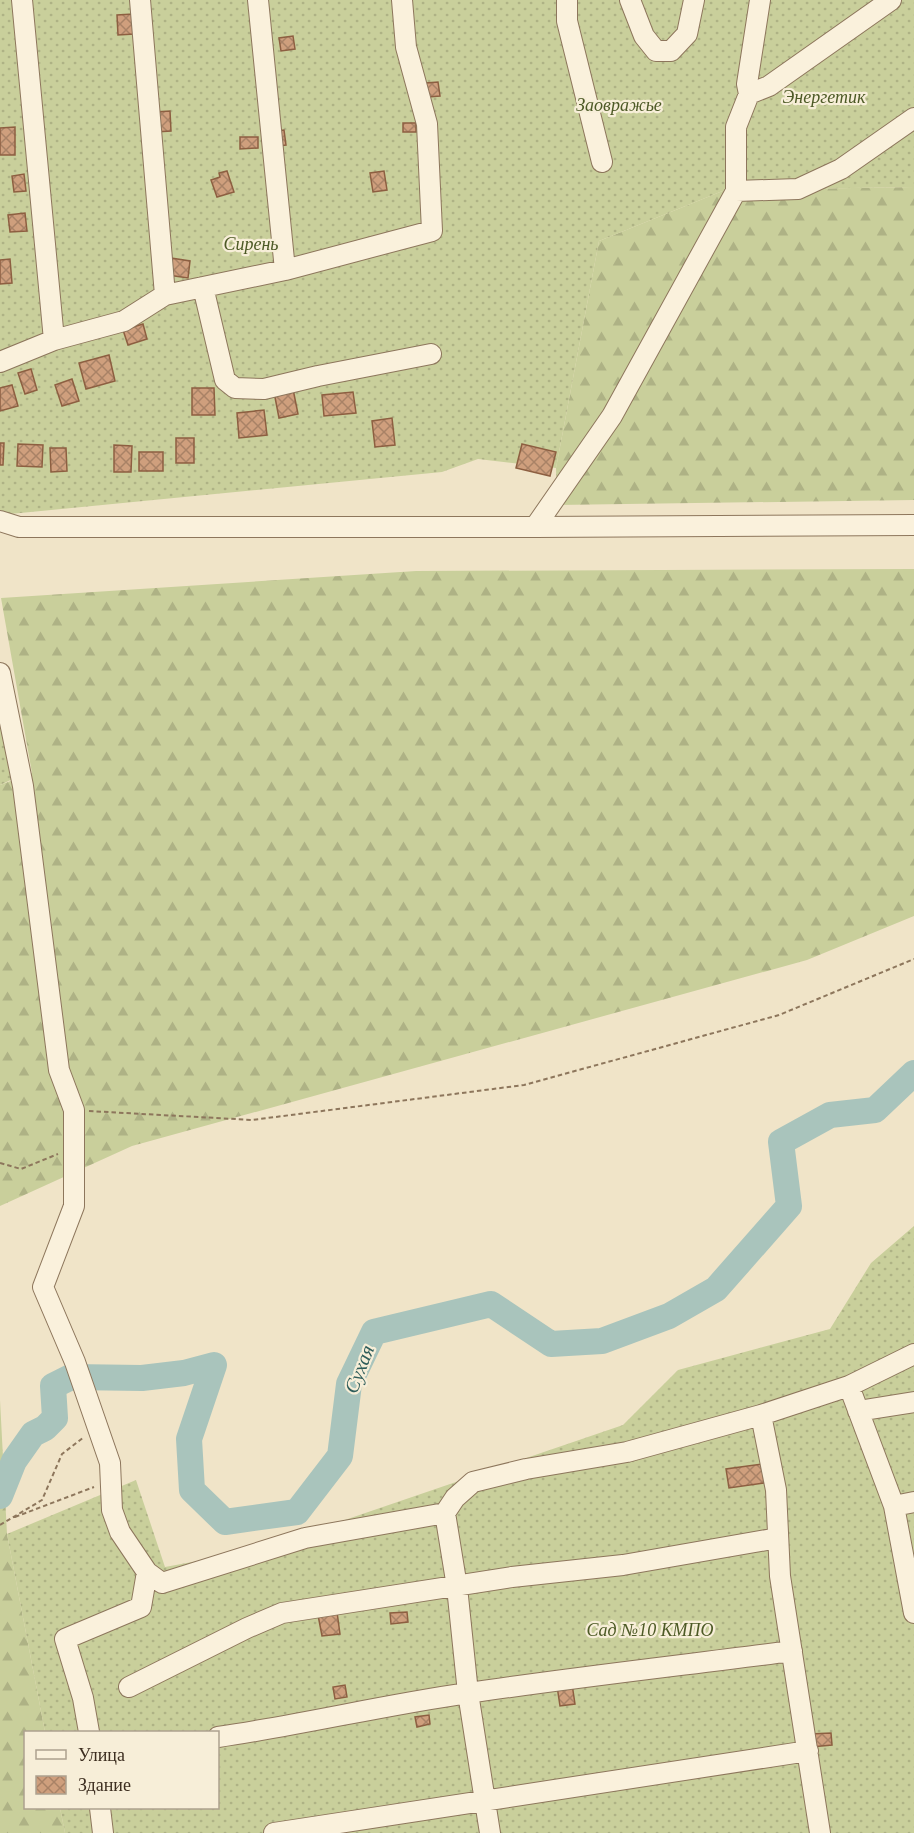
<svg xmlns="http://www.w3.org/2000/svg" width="914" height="1833" font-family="Georgia,serif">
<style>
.forest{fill:url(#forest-firs)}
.garden{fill:url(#garden-dots)}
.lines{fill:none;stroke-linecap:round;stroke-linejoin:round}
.river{stroke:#a9c4bc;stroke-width:26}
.building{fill:url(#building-cross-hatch);stroke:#8d5f41;stroke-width:1.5}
.minor-casing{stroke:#8d765c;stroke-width:22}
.path{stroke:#8d765c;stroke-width:2;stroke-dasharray:4.5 3;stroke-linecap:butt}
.minor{stroke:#faf1dc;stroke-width:20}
.labels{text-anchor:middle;stroke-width:4.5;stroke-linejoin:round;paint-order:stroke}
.park-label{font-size:18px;font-style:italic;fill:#4d5a26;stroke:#f7eed8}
.water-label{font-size:20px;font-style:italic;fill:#2f5d5a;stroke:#f7eed8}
</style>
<defs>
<pattern id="forest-firs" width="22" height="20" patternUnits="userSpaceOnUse" patternTransform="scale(1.5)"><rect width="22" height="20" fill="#c9cf9b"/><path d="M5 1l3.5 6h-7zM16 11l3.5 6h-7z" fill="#aeb285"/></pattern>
<pattern id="garden-dots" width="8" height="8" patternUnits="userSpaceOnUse" patternTransform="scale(1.5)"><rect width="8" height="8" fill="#c9cf9b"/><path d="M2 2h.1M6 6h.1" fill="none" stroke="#aeb285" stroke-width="1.8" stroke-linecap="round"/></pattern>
<pattern id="building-cross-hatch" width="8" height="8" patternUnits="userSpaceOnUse" patternTransform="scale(1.5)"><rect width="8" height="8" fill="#cf9f7d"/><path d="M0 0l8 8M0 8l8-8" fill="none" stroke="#a98266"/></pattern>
</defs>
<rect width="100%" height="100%" fill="#f0e4c8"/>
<path class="forest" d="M914,187V500L557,505L556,468L599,241L725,190Z
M914,569V916L807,960L132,1146L0,1206V785L32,773L1,598L416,571Z
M0,1400L7,1534L45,1732H26V1808H60L65,1833H0Z"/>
<path class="garden" d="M0,0H914V187L725,190L599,241L556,468L478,459L442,472L10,514L0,510Z
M0,709L17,777L0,785Z
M914,1226V1833H65L60,1808H218V1732H45L7,1534L136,1480L165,1567L257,1550L623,1425L678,1370L830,1329L871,1263Z"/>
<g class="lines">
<path class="river" d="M0,1496L14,1461L33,1434L45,1428L55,1418L53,1386L71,1377L142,1378L184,1373L214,1365L189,1439L192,1490L225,1522L297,1512L340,1456L349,1384L374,1332L491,1304L551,1344L602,1341L669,1316L716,1289L789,1206L781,1142L830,1115L875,1110L914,1073"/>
</g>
<path class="building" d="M133,14L134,34L118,35L117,15Z
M293,36L295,49L281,51L279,38Z
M438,82L440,96L428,97L426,83Z
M170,111L171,131L155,132V112Z
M403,123H416V132H403Z
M15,127V155H0V128Z
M284,130L286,145L278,146L276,131Z
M240,137H258V148L240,149Z
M227,171L234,192L217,197L211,180L220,177L219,173Z
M384,171L387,190L373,192L370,173Z
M24,174L26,191L14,192L12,176Z
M25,213L27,231L10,232L8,215Z
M171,258L190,261L188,278L168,275Z
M10,259L12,283L0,284V260Z
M143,324L147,339L128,345L123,330Z
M109,355L115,381L86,389L79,363Z
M31,369L37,390L25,394L18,373Z
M72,379L79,401L62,406L55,385Z
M12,385L18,406L0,411V388Z
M192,388H214L215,415H192Z
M293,389L298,414L279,418L274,392Z
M353,392L356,413L324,416L322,395Z
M264,410L267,435L239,438L237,413Z
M392,418L395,445L375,447L372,421Z
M176,438H194V463H176Z
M0,443H4L3,465H0Z
M18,444L43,445L42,467L17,466Z
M522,444L556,452L550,476L516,468Z
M114,445L132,446L131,472H114Z
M50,448H66L67,471L51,472Z
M139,452H163V471H139Z
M762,1464L764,1483L729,1488L726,1469Z
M337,1612L340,1634L322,1636L318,1615Z
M407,1612L408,1622L391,1624L390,1613Z
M572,1684L575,1704L560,1706L557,1686Z
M345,1685L347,1697L335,1699L333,1687Z
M429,1715L430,1724L417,1727L415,1717Z
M831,1733L832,1745L811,1747L810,1734Z"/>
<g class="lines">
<defs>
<path id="minor" d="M22,0L54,340
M140,0L165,295
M258,0L285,270
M567,0V21L602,162
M630,0L644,36L656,51H671L687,34L694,0
M749,94L769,86L891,0
M736,191L798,189L841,169L914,118
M203,287L225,380L235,388L264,389L318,376L431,354
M0,362L54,340L124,321L165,295L285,270L432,231L427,124L406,47L402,0
M0,521L19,527H535L914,525
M535,527L612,416L736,191V127L749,94L747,84L760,0
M0,673L23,786L59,1070L74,1110V1206L43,1287L75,1362L110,1463L112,1510L120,1532L147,1572L162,1583L305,1538L445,1513L455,1498L473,1482L526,1469L627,1452L761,1415L849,1386L914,1354
M849,1386L894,1506L914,1613
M858,1411L914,1402
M761,1415L776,1490L780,1576L820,1833
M894,1506L914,1502
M445,1513L457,1587L468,1693L490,1833
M129,1687L247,1628L282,1613L512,1577L623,1565L778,1538
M89,1732L83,1698L65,1639L141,1607L147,1572
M218,1737C301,1725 384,1705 468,1693C576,1677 684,1665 792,1651
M100,1808L103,1833
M274,1833L808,1751"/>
</defs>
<use href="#minor" class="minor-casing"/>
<path class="path" d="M89,1111L252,1120L524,1085L779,1015L914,959
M0,1163L21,1169L58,1154
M15,1517L94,1487
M0,1525L42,1500L62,1454L84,1437"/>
<use href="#minor" class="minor"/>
</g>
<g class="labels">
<g class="park-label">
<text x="824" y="103">Энергетик</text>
<text x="619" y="111">Заовражье</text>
<text x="251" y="250">Сирень</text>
<text x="650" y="1636">Сад №10 КМПО</text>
</g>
<g class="water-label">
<text transform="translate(359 1369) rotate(-69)" y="7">Сухая</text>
</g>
</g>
<rect x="24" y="1731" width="195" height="78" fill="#f7eed8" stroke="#ada18e" stroke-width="1.5"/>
<rect x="36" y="1750" width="30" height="9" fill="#faf1dc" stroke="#ada18e" stroke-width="1.5"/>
<text x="78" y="1761" font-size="18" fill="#3d2e20">Улица</text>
<rect x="36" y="1776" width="30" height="18" fill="url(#building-cross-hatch)" stroke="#ada18e" stroke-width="1.5"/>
<text x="78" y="1791" font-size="18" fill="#3d2e20">Здание</text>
</svg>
